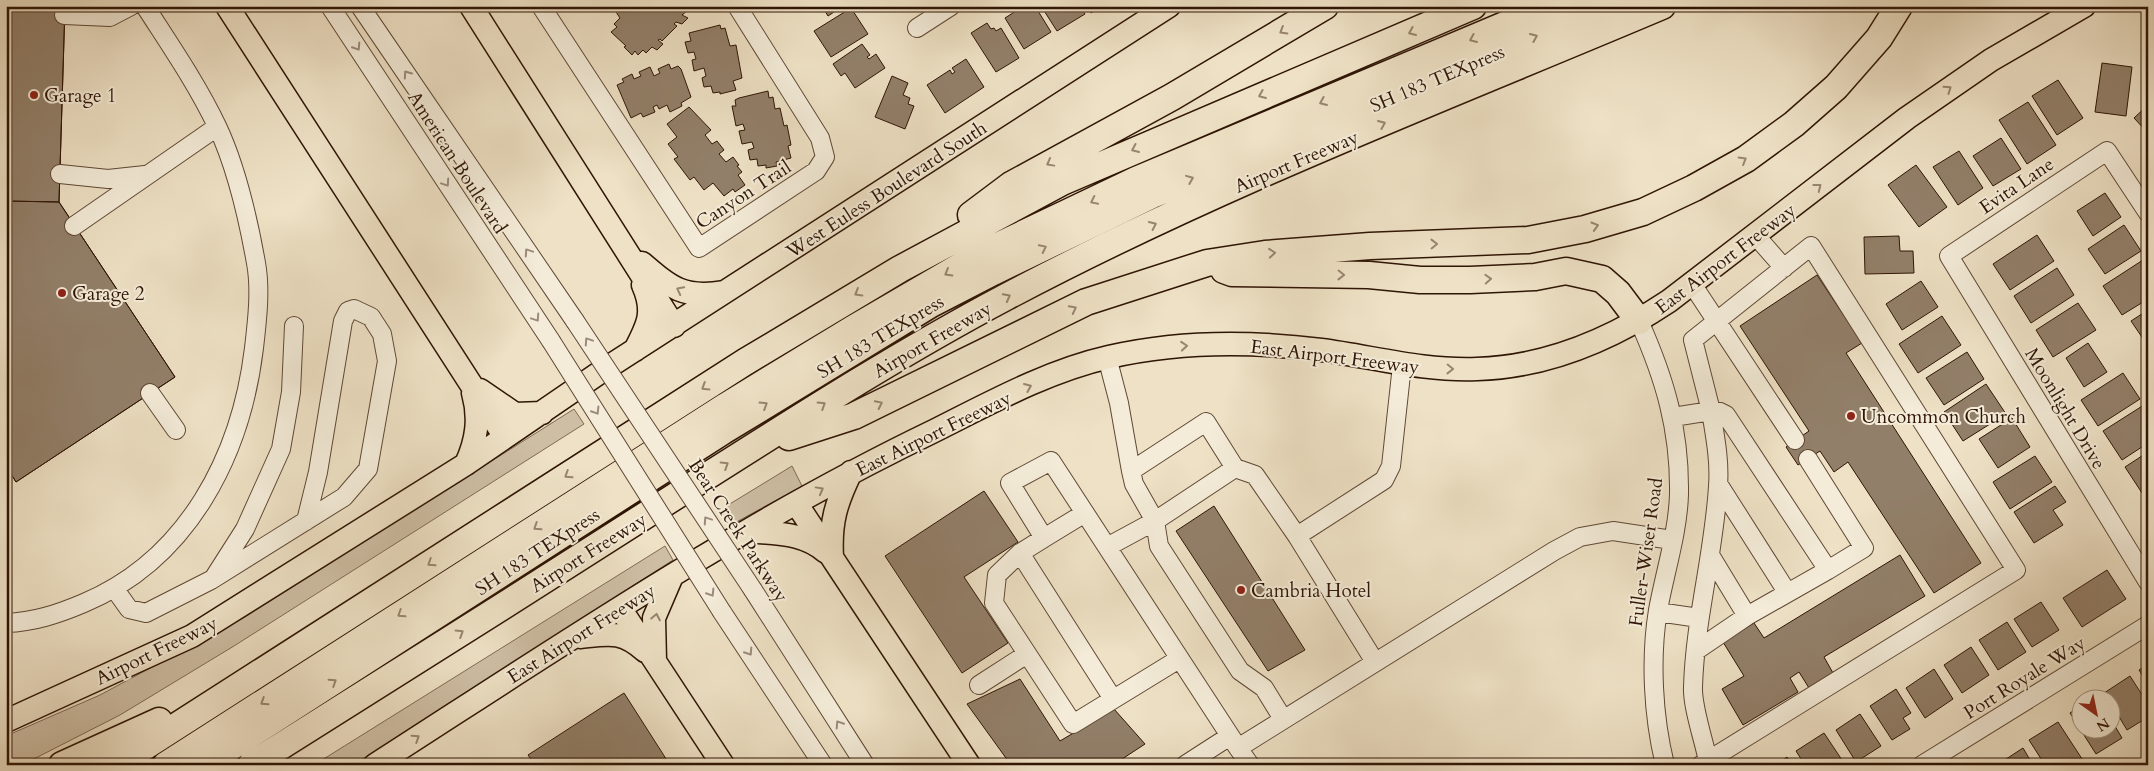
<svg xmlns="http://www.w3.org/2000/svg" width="2154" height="771" font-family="Cardo,serif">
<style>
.green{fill:#cebea4;stroke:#7e6a54}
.building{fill:#927f69;stroke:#2f1505}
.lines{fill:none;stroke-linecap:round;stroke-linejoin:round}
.minor-casing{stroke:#5f4835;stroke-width:20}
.major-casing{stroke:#2f1505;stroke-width:25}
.highway-casing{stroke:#2f1505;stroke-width:29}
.minor{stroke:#f4ecd9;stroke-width:18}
.major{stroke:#eee1c5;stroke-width:22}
.highway{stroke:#eee1c5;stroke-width:26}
.minor-bridge-casing{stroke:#5f4835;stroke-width:20;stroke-linecap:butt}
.minor-bridge{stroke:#f4ecd9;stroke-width:18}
.oneway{stroke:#98856f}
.oneway2{stroke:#9b8b7a}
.poi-dot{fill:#8f2418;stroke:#f4ecd9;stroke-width:2}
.labels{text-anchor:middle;stroke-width:4;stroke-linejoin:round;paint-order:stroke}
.street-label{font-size:19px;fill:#2f1505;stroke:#f4ecd9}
.poi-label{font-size:19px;fill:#2f1505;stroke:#f4ecd9;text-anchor:start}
</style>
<rect width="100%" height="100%" fill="#eee1c5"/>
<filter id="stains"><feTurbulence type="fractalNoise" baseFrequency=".004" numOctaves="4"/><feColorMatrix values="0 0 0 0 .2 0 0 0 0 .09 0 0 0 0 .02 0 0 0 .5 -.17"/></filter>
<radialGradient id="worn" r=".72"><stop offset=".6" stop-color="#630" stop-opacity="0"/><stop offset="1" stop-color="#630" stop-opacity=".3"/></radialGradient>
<path class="green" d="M574,409L584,424L234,646L120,715L22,765H6V736L100,695L245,617Z
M792,466L802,486L731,525L720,510Z
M665,546L673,560L353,765H314Z"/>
<path class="building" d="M6,6H65L59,202L175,377L16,482L6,466Z
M6,6H65L59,202L6,201Z
M582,6H593L586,11Z
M622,6L626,11L631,6H684L688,10L682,15L688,18L682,24L676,22L674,24L677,26L662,41L660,39L658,40L663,44L657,50L652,47L646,53L643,50L638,55L635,51L632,55L624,47L626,46L611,32L617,27L614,24L620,18L616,12Z
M822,6H843L828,16Z
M1035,6L1051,32L1024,49L1005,18L1016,11L1014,6Z
M1041,6H1080L1085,14L1057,31Z
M1086,6H1101L1091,13Z
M851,8L868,34L831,57L814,31Z
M987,23L991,29L994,28L996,31L1001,28L1019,58L996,72L971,33Z
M720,25L721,29L725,28L730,46L736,45L742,78L733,81L736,90L720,94V92L713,93L711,86L704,87L702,78L706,76L704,68L694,71L692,60L696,59L694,52L688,53L685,42L691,41L689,33Z
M862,44L870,55L867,57L869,59L876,54L885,68L855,88L845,73L841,76L833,64Z
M966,59L984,87L945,113L927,85L950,70L952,74L955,72L952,68Z
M2102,63L2132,67L2126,116L2095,112Z
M669,64L671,69L678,66L681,69L691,97L681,103L682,106L670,112L667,105L659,109L657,105L653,107L655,112L643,117L641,113L631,118L617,85L624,82L622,79L632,74L634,79L641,76L639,72L650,67L654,76L660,73L658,69Z
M892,76L908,83L903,95L910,98L908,104L914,106L905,129L875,117Z
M2058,80L2083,118L2057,135L2032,96Z
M768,91L769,98L773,97L775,109L780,108L784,126L787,125L791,145L788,146L791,158L776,162L777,166L766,168V165L758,166L757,159L750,160L748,150L754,148L752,142L742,144L739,131L745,130L743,124L736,126L732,106H736L735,100L739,98Z
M2028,102L2056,145L2027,164L1999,120Z
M2148,105V133L2134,118Z
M689,107L711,130L705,135L712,144L717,141L724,150L719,154L726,162L733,157L739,165L737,166L742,172L738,175L745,185L735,192L733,189L724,196L713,183L704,190L694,177L690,180L674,159L678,157L668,144L677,137L667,124Z
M2001,138L2021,169L1993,186L1973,156Z
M1959,151L1983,188L1958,205L1933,167Z
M1916,165L1947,207L1919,227L1888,185Z
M2105,193L2121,217L2093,236L2077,211Z
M6,201L59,202L175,377L16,482L6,466Z
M2124,225L2141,251L2105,274L2088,249Z
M2037,235L2054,261L2010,290L1993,264Z
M1899,236L1900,251H1913L1914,273L1865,274L1864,237Z
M2146,258L2148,299L2122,315L2103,286Z
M2057,268L2074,295L2031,323L2014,296Z
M1817,275L1862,343L1846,353L1981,563L1934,593L1848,462L1834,472L1820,451L1798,465L1786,447L1809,431L1740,326Z
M1921,281L1938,307L1902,330L1886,304Z
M2078,303L2096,330L2053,357L2036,330Z
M2148,310V346L2131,321Z
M1942,316L1961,345L1918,373L1899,344Z
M2088,343L2107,372L2084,387L2066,358Z
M1967,352L1984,379L1944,405L1926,378Z
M2123,373L2140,399L2098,426L2081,400Z
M1986,384L2006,414L1963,441L1944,412Z
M2147,403L2148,443L2122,460L2103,431Z
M2012,418L2030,447L1998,468L1979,439Z
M2148,452V489L2142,493L2125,467Z
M2035,456L2052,482L2010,509L1993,482Z
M2055,486L2066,502L2053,510L2063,525L2034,543L2014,512Z
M984,491L1018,542L964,577L1008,643L962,673L885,556Z
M1214,506L1305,650L1268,671L1176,531Z
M1900,555L1925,596L1824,657L1833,673L1809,688L1799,672L1790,678L1798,692L1743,725L1722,689L1744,676L1723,642L1754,623L1764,638Z
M2107,570L2126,599L2082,627L2063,598Z
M2041,602L2059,630L2032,647L2014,619Z
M2007,622L2026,652L1998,670L1979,640Z
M1971,647L1989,675L1962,693L1944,665Z
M2148,665V684L2139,670Z
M1934,669L1953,699L1925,718L1906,688Z
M2130,676L2148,704V717L2127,730L2112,705V698H2107L2104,693Z
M1020,679L1060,741L1114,709L1145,744L1113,765H1011L967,704Z
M1896,689L1911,713L1903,718L1910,729L1892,740L1870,706Z
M624,693L670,765H601L600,763L597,765H535L528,755Z
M2082,705V728H2112V721L2122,738L2096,754L2070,713Z
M1860,714L1881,746L1856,762L1836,730Z
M2058,722L2086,765H2045L2029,740Z
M1824,733L1844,763L1805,765L1796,751Z
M2023,748L2033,765H1997Z
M1787,757L1792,765H1776Z"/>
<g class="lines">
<defs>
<path id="minor" d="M330,6L551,341
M360,6L575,321
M541,6L699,248L816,171L825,157L820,138L737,6
M64,15L110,17L131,6
M917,28L951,6
M60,174L108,179L145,175
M2148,213L2107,151L1949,256L2148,582
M74,226L217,127
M1756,236L1784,268
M1692,284L1795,440
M1639,321C1665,379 1680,430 1679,494C1678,532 1665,572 1658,610C1650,659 1653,716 1665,765
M1107,357L1119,403L1131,471
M150,393L176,430
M1673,417L1711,411L1693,340L1811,246L2016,570L1701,765
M1808,459L1864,548L1828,570
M1235,468L1155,521L1134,484L1131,471L1206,422L1235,468L1255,475L1297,536
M1719,485L1787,592
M1044,538L1085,513
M1107,547L1155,521L1159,546L1240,671L1264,688L1283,719
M1020,553L1113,699
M1710,555L1747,616
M215,576L245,529L281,449L291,392L294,326
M114,588L129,609L146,613L211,580L344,497L368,469L387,361L382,334L371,317L354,309L348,311L343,321L318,472L306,521
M753,590L865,765
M722,612L823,765
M1658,612L1699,618
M6,623C34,622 58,614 84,603C188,559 241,456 254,348C257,322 261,290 256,263C248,218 237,168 217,126C197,84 170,45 145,6
M1697,650L1747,616L1828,570L1726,415L1720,412L1711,411C1715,436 1720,461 1718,486C1714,554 1695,619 1693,687C1692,706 1704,741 1708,761
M1179,659L1073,724L994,603L997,575L1020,553L1044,538L1010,483L1051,461L1238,748
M1375,662L1297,536L1384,480L1391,466L1402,365
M979,685L1027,654
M1185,765L1230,736
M1250,765L1238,748L1554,551L1580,537L1613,531L1672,540
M1922,765L2148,625"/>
<path id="major" d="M227,6L505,437
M471,6L674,326
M642,263C671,288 684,299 724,292
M635,350C648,325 655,312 643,285
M480,390L515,414L542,413
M466,464C477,440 480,418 473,393
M796,503L969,765
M747,531C776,534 803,532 826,552
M832,557C830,522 836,503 851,472
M620,608L723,765
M580,637C609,634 622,630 645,651
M655,661L654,618L672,576
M6,721L192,636L466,464L602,371L1169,6
M375,765C557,648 737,526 932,432C988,404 1047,371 1109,357C1179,341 1250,341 1321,350C1374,357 1423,371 1477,369C1546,367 1612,339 1669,301L1907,118L1991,60L2084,6"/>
<path id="highway" d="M971,215L1011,185L1172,97L1325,6
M1224,270L1232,273L1369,275L1420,280H1470L1535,277L1566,271L1602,279L1618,293L1639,321
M789,437L854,416L1086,302L1207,263L1265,254L1370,246L1528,240L1585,229L1643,212L1694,188L1746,159L1794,124L1836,87L1879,38L1899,6
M62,765L159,721
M116,765L745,362L900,269L1062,182L1473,6
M166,765L726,406L854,328L983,253L1136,180L1550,6
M203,765L723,431L931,304L993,272L1152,195L1609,6
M251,765C388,679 524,593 660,506C774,434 887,360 1006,297C1217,185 1442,99 1662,6"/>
</defs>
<use href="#minor" class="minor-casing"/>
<use href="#major" class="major-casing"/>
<use href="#highway" class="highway-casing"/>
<use href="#minor" class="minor"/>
<use href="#major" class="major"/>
<use href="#highway" class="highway"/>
<defs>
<path id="minor-bridge" d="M575,321L753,590
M551,341L722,612"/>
</defs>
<use href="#minor-bridge" class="minor-bridge-casing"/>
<use href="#minor-bridge" class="minor-bridge"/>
</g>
<defs><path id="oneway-chevron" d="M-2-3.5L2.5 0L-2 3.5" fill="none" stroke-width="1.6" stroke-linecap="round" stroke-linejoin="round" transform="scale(1.25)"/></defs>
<g class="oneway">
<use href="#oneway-chevron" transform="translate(1283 31) rotate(149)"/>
<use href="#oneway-chevron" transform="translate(1412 32) rotate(157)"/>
<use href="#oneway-chevron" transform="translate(1534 37) rotate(-23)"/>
<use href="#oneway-chevron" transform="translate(1473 39) rotate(157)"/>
<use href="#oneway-chevron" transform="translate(1948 89) rotate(-35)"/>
<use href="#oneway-chevron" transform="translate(1262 95) rotate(157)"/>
<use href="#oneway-chevron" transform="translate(1323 102) rotate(157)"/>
<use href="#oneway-chevron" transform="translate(1382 124) rotate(-23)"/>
<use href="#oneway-chevron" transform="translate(1135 149) rotate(156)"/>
<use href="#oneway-chevron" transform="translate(1743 160) rotate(-31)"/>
<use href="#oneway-chevron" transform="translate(1050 163) rotate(151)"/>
<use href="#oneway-chevron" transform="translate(1190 179) rotate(-22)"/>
<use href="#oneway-chevron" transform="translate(1818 187) rotate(-38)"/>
<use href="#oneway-chevron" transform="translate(1094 201) rotate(154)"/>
<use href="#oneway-chevron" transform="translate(1153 225) rotate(-25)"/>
<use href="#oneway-chevron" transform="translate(1595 226) rotate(-17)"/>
<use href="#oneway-chevron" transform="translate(1434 244) rotate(-1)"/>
<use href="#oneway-chevron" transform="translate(1043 248) rotate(-26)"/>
<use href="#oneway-chevron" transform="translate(1272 253) rotate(-5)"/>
<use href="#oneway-chevron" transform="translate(948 273) rotate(150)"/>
<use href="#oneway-chevron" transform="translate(1341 275) rotate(1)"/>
<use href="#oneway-chevron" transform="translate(1488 279) rotate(-3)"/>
<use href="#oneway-chevron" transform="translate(680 290) rotate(-153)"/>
<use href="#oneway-chevron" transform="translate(858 293) rotate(149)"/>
<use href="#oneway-chevron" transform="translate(1007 297) rotate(-28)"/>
<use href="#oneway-chevron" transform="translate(1073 309) rotate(-27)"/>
<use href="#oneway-chevron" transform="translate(1184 346) rotate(-5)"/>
<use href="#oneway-chevron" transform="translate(1450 369) rotate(1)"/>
<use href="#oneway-chevron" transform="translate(705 387) rotate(148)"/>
<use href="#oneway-chevron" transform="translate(1028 387) rotate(-23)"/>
<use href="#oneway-chevron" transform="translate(879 404) rotate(-26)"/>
<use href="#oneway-chevron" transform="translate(764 405) rotate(-32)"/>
<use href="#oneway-chevron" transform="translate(822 405) rotate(-32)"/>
<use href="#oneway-chevron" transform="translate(725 465) rotate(-32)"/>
<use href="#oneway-chevron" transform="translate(568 475) rotate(147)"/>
<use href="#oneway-chevron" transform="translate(820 490) rotate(-29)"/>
<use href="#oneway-chevron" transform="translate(537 527) rotate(147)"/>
<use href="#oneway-chevron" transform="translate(431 563) rotate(147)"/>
<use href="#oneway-chevron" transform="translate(401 614) rotate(147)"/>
<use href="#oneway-chevron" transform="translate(656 617) rotate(-79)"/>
<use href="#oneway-chevron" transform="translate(460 633) rotate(-32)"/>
<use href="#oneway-chevron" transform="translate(333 682) rotate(-33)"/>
<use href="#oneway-chevron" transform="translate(264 702) rotate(147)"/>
<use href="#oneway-chevron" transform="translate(416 738) rotate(-33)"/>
</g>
<g class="oneway2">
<use href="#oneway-chevron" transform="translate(357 47) rotate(57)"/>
<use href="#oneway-chevron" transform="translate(407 74) rotate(-125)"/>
<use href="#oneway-chevron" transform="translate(446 183) rotate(56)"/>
<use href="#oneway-chevron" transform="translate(528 252) rotate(-124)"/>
<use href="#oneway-chevron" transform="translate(536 318) rotate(56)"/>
<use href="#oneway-chevron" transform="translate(588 341) rotate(-124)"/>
<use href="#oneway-chevron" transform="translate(596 411) rotate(58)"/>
<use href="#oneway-chevron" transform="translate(707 520) rotate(-124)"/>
<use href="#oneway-chevron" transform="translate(711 593) rotate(58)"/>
<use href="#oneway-chevron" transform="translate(749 652) rotate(57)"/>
<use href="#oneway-chevron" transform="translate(839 724) rotate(-123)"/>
</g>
<g class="poi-dot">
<circle cx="34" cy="95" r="5"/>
<circle cx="62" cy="293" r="5"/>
<circle cx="1851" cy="416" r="5"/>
<circle cx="1241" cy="590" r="5"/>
</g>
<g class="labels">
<g class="street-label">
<text transform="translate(1437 78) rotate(-23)" y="7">SH 183 TEXpress</text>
<text transform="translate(1296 161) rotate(-23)" y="7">Airport Freeway</text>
<text transform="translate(458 162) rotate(57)" y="7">American Boulevard</text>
<text transform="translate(2016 185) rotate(-34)" y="7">Evita Lane</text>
<text transform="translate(886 189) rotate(-33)" y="7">West Euless Boulevard South</text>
<text transform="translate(743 194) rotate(-33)" y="7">Canyon Trail</text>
<text transform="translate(1725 258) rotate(-37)" y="7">East Airport Freeway</text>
<text transform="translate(880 336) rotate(-31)" y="7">SH 183 TEXpress</text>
<text transform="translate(932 339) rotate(-30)" y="7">Airport Freeway</text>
<text transform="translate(1335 356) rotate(7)" y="7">East Airport Freeway</text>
<text transform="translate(2066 408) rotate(59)" y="7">Moonlight Drive</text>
<text transform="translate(933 433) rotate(-26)" y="7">East Airport Freeway</text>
<text transform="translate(739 530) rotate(57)" y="7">Bear Creek Parkway</text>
<text transform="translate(537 551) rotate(-33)" y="7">SH 183 TEXpress</text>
<text transform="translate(588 552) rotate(-32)" y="7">Airport Freeway</text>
<text transform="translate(1645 552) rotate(-82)" y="7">Fuller-Wiser Road</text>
<text transform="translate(581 633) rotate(-32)" y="7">East Airport Freeway</text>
<text transform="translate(156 650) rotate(-26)" y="7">Airport Freeway</text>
<text transform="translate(2024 677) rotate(-32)" y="7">Port Royale Way</text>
</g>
<g class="poi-label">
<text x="44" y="102">Garage 1</text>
<text x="72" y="300">Garage 2</text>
<text x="1861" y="423">Uncommon Church</text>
<text x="1251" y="597">Cambria Hotel</text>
</g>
</g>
<rect width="2154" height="771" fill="none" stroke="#eee1c5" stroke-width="25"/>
<rect x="8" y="8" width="2139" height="756" fill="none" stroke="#2f1505" stroke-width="2.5"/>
<rect x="12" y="12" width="2129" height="746" fill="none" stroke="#2f1505"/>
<g transform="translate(2096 714) rotate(147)"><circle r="24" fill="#f4ecd9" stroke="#a59684"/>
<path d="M0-4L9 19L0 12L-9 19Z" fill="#8f2418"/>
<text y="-8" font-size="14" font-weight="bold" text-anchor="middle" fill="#2f1505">N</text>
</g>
<rect width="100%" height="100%" filter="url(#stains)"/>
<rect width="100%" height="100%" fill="url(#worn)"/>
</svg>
